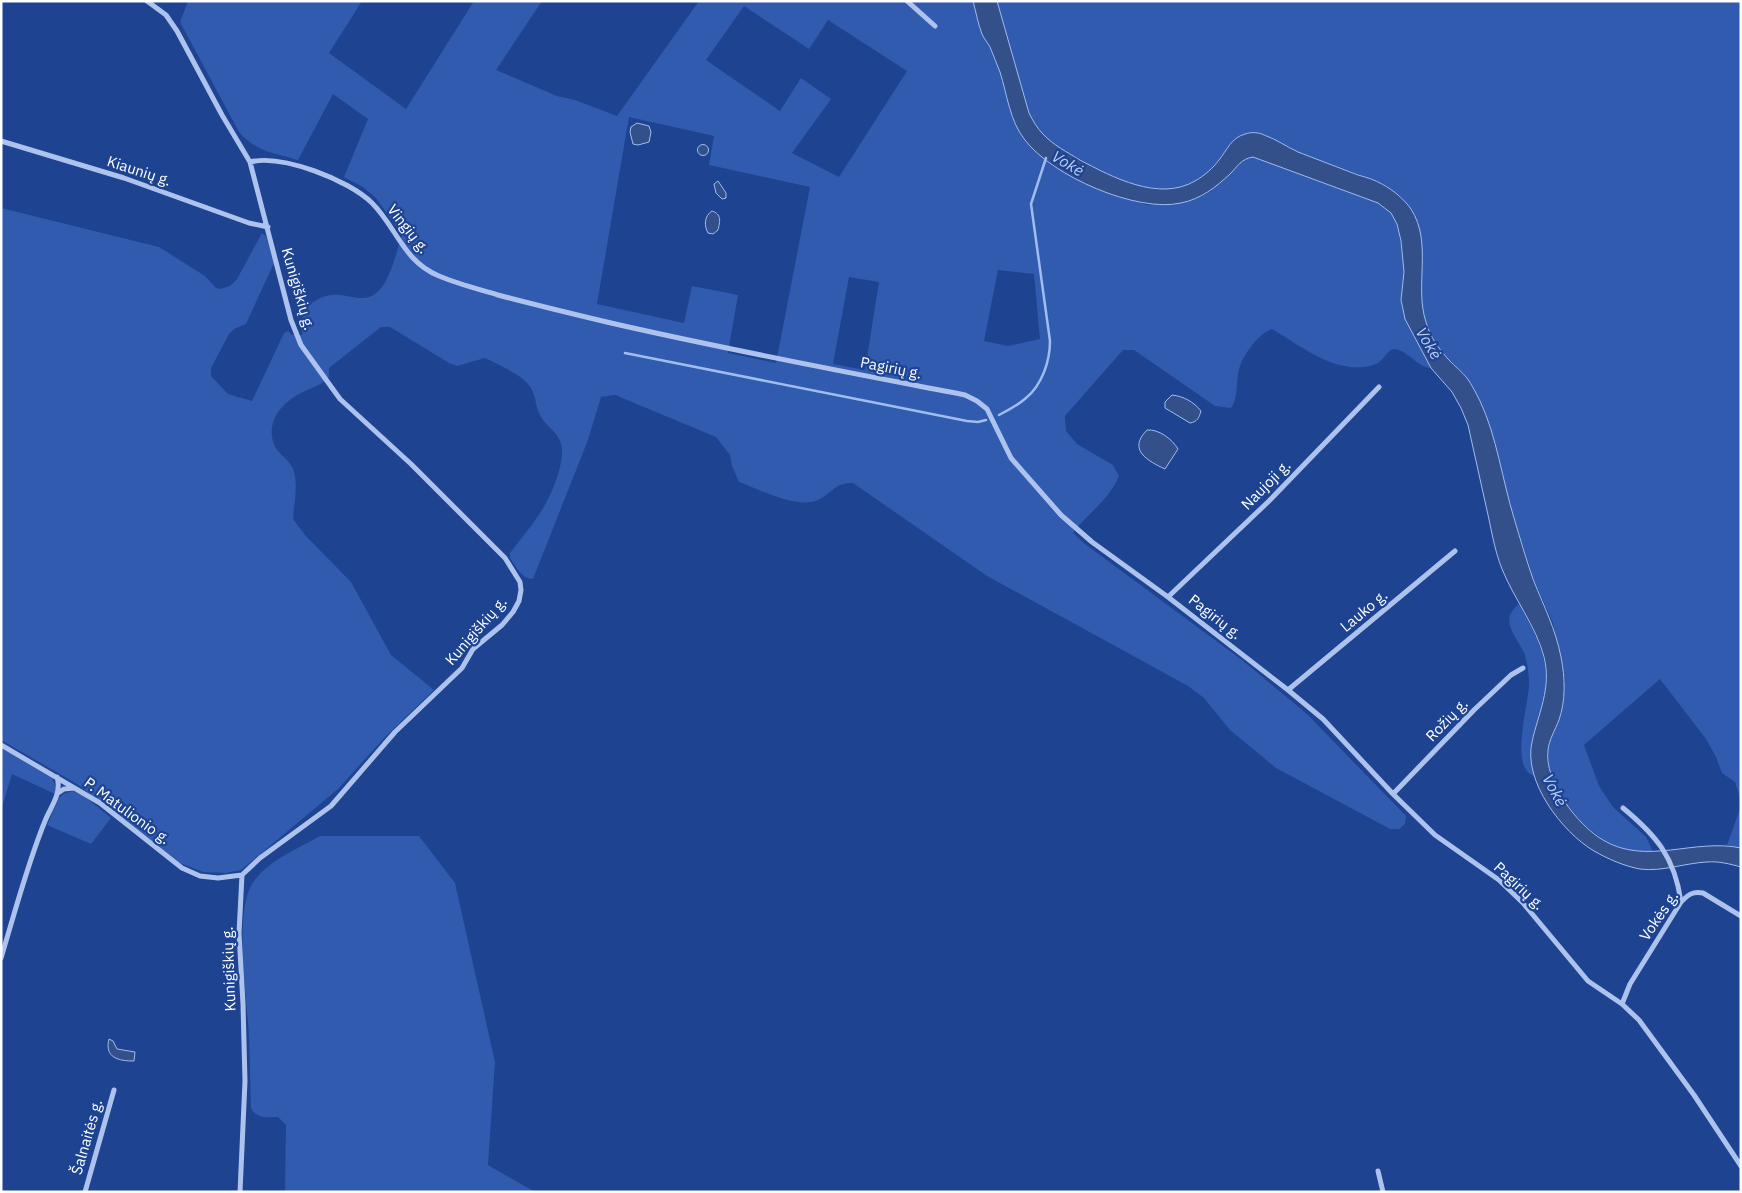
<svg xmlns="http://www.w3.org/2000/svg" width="1742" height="1193" font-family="'IBM Plex Sans',sans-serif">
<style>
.green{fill:#305baf;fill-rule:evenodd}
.water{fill:#34508a;stroke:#a0bcf0}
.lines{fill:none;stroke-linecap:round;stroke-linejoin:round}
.stream{stroke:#a0bcf0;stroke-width:2.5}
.street{stroke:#adc3ee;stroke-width:5}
.labels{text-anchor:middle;stroke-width:4.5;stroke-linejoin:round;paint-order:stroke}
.street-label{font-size:15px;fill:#fff;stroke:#1d4391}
.water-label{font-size:16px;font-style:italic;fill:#b9cef5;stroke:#1d4391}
</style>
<rect width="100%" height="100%" fill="#1d4391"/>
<path class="green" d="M188,1H362L329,53L406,109L474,1H542L496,70L557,96L575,100L617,116L699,1H973L983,36L989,46L1036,152L1053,166L1073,177L1112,195L1148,205L1197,198L1209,192L1231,172L1241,161L1253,157L1378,203L1391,213L1397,224L1404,260V272L1401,300L1411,330L1431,368C1416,367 1409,350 1393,349C1386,352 1383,361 1376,364C1339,378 1301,346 1272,329C1257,334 1240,359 1238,374C1236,387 1238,398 1231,408L1215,406L1134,350H1123L1065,416L1066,431L1077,444L1113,465L1119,476C1110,499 1087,514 1073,533L1085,544L1242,660L1308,715L1406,816L1405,824L1399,829H1390L1276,768L1230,730L1204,698L1188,686L987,576L853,483C835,483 834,491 820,499C800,511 759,489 739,482L732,466L730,455L716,437L615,395L601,397L588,440L533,579C522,579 516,567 510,558V553C522,537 537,520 546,503C554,489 567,456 560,441C557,432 546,426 541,417C535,406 537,402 533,392C528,377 499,365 485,358L457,366L449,363L390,327H381L329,368V377C322,385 313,387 303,392C295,395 284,404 279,411C270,422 269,440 278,451C284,458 292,463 294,472C298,487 294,504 293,519L305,535L351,582L391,655L434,690L387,735L338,789L241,870L226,873L203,872L180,863L77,784L1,740V208L159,247L205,276L216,288L220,289L230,286L237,279L262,233L266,236L274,263L246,324L234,329L229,334L211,368V376L228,394L252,401L284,333L288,331L292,335H302C301,323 302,311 312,303C339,283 356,307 375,294C390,284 396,252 402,235L376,198L363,187L344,177L368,119L333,94L298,160C274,153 256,152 239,132L180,22ZM744,6L809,49L828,20L907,71L839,177L792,153L831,99L801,78L780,111L706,60ZM629,117L714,136L709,165L810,187L776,363L728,353L738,295L692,286L684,323L597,304ZM998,270L1034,274L1040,339L1008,346L984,341ZM849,277L879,282L865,370L833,364Z
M997,1H1741V848L1727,845L1740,809V797L1735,782L1722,773L1716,757L1706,739L1660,679L1584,745L1599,786L1613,807L1646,837L1653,852H1637L1621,849L1602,839L1583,824L1567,805L1554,783L1549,771L1548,749L1565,680L1553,623L1533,578L1512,511L1488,421L1482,405L1466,376L1441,351L1426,326L1421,299L1422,270L1411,209L1400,196L1382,183L1298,152L1263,134L1234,139C1222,154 1212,173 1193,183C1170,195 1134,187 1112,177C1101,173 1091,166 1082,160C1070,154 1057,147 1046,138C1038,131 1034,122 1029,113Z
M1519,604C1536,635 1553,665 1544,702C1538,730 1525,745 1535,776C1509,771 1528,705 1529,686C1529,676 1528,665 1525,655C1518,637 1497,621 1519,604Z
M1,748L52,778L56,787L55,794L12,774L1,811Z
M73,791L83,795L111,818L91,844L47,825L59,798L63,794Z
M320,836H419L455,883L495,1062L488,1165L535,1192H285L286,1125L278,1117C268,1117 256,1119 251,1108C250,1084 250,1060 249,1036C247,1000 234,913 252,884C267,861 297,849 320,836Z"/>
<path class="water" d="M973,1H997L1029,113C1033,121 1037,128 1043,134C1053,145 1067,152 1080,160C1112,177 1159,202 1195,181C1204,176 1213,168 1219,160C1227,150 1231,138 1245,134C1251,132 1258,132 1264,135C1276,139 1287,147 1298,152C1318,160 1338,167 1358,175C1366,177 1375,180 1382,184C1393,190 1404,199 1411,209C1433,243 1414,286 1426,322C1430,337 1439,349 1449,360C1455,366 1462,372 1467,378C1472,385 1476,393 1480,401C1497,437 1502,479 1514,518C1520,538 1526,559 1533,579C1544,607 1555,627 1561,657C1565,677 1566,700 1559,720C1555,730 1549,740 1548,750C1544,781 1577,825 1603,840C1646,866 1694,838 1741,848V867C1730,864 1719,861 1707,862C1685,863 1662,872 1640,869C1624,866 1608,859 1594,851C1562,832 1523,781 1532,742C1538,714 1552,688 1544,657C1536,626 1514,599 1502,569C1494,549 1491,527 1486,506C1480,479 1474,452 1468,425L1461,408L1452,392L1431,368L1405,319L1401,300L1404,272L1401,241L1397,224L1391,213L1378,203L1253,157C1241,159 1238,166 1230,174C1216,187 1201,199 1181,203C1137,213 1052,176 1025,140C1010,122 1007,94 1000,72C997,64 993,55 990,47C988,43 984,39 982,34C978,24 976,12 973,1Z
M637,123L649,126L651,132L649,142L638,145L633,144L630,132L631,127Z
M697.5 150a5.5 5.5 0 1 1 11 0a5.5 5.5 0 1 1-11 0Z
M718,181L726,193V198L722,199L716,193L714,184Z
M712,211C722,214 720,222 718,230L713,234L708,233C704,226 704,216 712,211Z
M1172,395C1183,396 1194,402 1201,411C1199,418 1197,422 1190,423L1165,408V402Z
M1147,430C1159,429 1172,439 1178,449L1165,469C1148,461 1127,450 1147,430Z
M109,1039L113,1041L117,1049L135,1052L134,1061C119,1061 104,1058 109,1039Z"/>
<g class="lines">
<path class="stream" d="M625,353L967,421L978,422L986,420
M999,415C1007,411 1018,405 1026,398C1042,385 1050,361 1050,341L1031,204L1046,158"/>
<path class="street" d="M147,1L166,15L177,31L222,115L250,162L291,320L301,345L340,399L411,464L505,558L520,582L521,590L519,601L513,612L502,625L473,649L462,668L395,732L331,806L260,858L242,875L239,933L243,1004L245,1081L240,1192
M907,1L935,26
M1,141L124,178L249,223L268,227
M250,162C282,154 349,180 372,203C397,228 403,261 439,276C458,284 478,289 498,295C536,305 573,314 611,323C728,350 847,372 965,395L977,401L987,409L1011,458L1061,515L1092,542L1168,597L1288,690L1323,719L1393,794L1435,835L1499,880L1523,903L1588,981L1622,1004L1639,1020L1694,1095L1741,1166
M1168,597L1269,501L1379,387
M1288,690L1455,551
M1,745L100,803L182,868L200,876L218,878L242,875
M58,793L64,789L74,788
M1393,794L1474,710L1511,675L1523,668
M1623,808C1657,836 1675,858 1681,902
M1,958C15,912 27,865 45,821C51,806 62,794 57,777
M1622,1004L1630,984L1681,902C1688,895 1692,891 1703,893L1741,916
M1378,1171L1383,1192
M85,1192L114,1090"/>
</g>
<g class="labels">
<g class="street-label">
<text transform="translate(139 171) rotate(18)" y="5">Kiaunių g.</text>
<text transform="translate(408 229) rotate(52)" y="5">Vingių g.</text>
<text transform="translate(298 289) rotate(74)" y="5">Kunigiškių g.</text>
<text transform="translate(891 368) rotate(11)" y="5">Pagirių g.</text>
<text transform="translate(1266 485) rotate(-45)" y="5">Naujoji g.</text>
<text transform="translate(1364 611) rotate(-40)" y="5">Lauko g.</text>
<text transform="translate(1215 617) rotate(38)" y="5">Pagirių g.</text>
<text transform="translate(476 631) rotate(-49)" y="5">Kunigiškių g.</text>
<text transform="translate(1447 720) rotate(-46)" y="5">Rožių g.</text>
<text transform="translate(127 811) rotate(36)" y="5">P. Matulionio g.</text>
<text transform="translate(1519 886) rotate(43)" y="5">Pagirių g.</text>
<text transform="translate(1659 916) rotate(-56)" y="5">Vokės g.</text>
<text transform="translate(229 969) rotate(-92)" y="5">Kunigiškių g.</text>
<text transform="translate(87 1137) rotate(-74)" y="5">Šalnaitės g.</text>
</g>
<g class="water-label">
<text transform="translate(1068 163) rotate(31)" y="6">Vokė</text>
<text transform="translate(1429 343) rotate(59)" y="6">Vokė</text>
<text transform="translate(1555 790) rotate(62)" y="6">Vokė</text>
</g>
</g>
<rect width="1742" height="1193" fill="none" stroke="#ffffff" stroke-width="5"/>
</svg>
